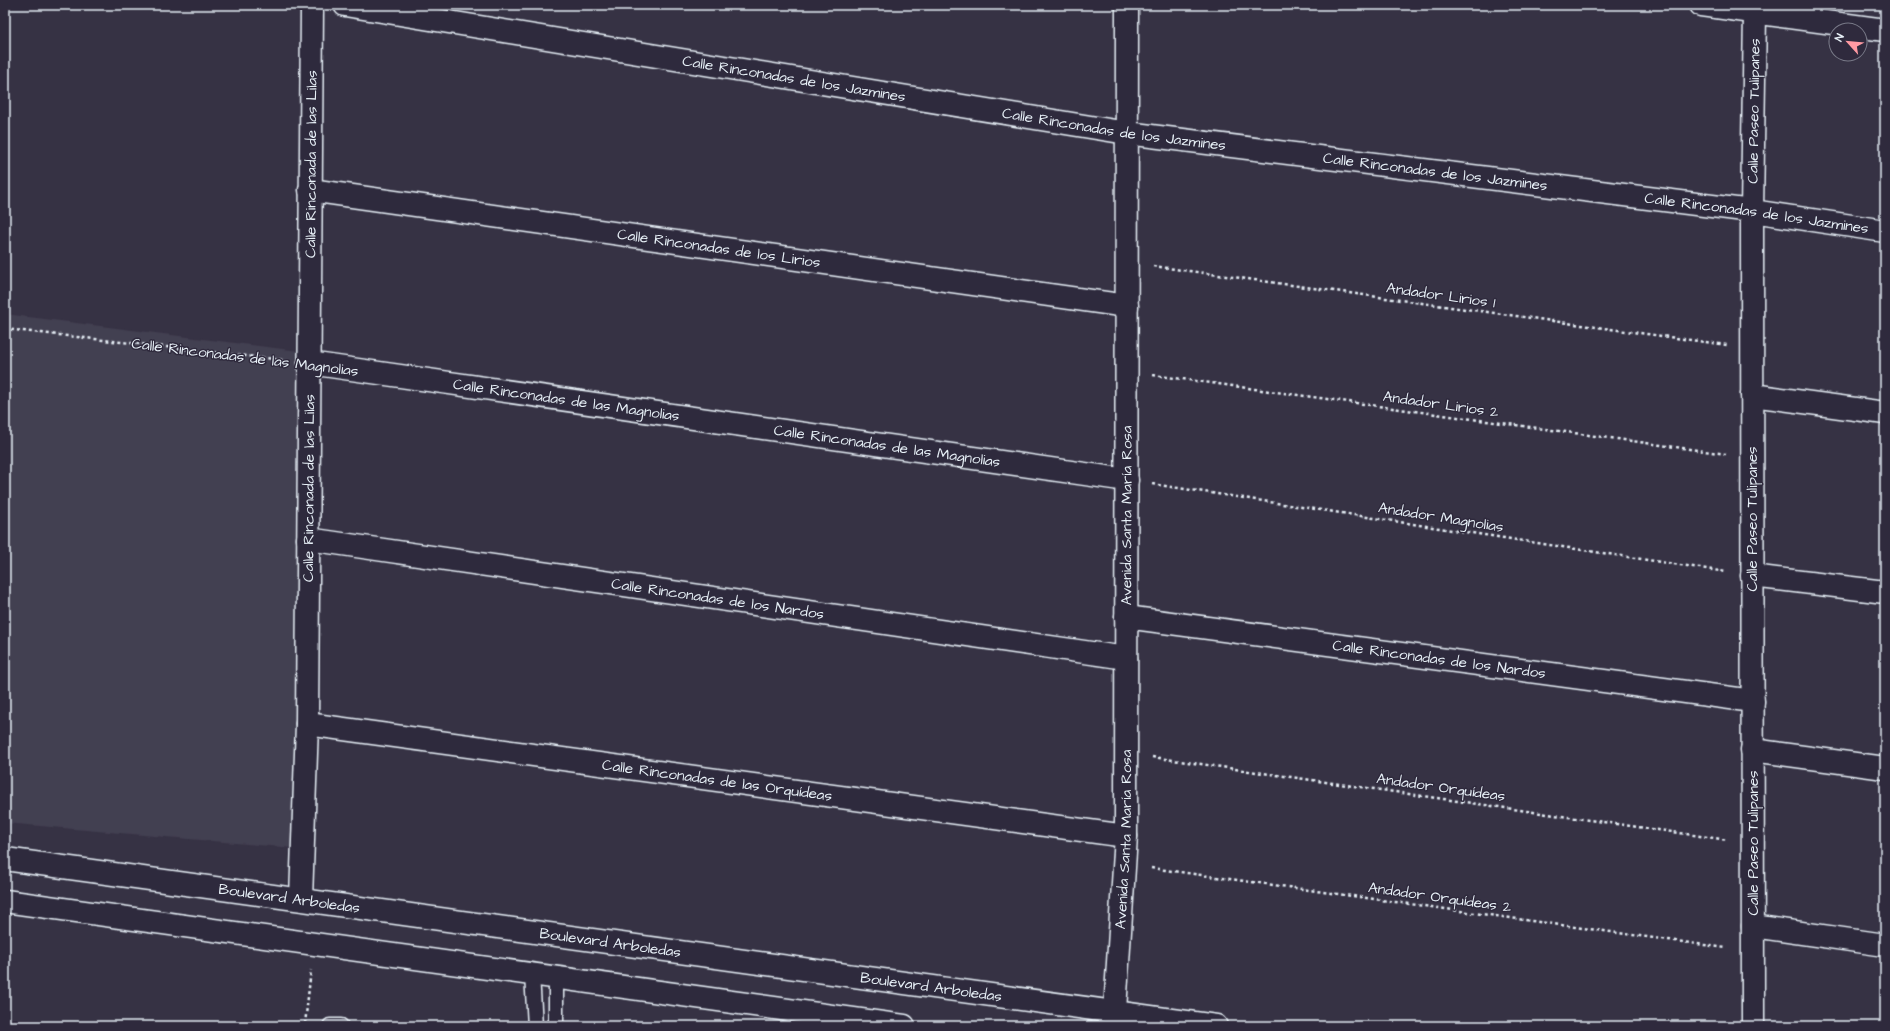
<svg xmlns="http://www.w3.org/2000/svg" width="1890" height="1031" font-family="'Architects Daughter',sans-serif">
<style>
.built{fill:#433f51}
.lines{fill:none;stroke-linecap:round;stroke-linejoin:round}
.service-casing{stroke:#e8f1f8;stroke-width:17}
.minor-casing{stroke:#e8f1f8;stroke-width:25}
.primary-casing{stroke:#e8f1f8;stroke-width:25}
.path{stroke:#e8f1f8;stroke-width:2.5;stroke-dasharray:3 3;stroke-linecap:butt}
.service{stroke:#2f2a3d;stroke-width:14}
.minor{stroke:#2f2a3d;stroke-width:22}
.primary{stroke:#2f2a3d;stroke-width:22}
.labels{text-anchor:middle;stroke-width:3;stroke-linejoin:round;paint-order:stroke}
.street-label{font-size:15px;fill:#e8f1f8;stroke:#2f2a3d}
</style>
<rect width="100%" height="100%" fill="#363244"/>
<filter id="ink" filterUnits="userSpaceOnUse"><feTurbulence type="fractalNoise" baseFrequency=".025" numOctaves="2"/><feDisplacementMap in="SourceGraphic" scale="8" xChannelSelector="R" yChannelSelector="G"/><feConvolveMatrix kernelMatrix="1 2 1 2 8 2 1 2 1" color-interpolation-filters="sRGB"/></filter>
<g filter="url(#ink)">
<path class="built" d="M5,314L315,353L305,849L5,823Z"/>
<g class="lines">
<defs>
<path id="service" d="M532,974L535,1026
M330,1026H341
M556,1026V978"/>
<g id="minor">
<path id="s1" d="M345,5L1127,133L1752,211L1885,231"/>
<path id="s2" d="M310,190L1127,306"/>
<path id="s3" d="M309,363L1127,480"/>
<path d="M1752,395L1885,413"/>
<path id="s4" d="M308,539L1126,658"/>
<path d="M1752,576L1885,592"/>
<path id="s5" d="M1126,617L1753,701"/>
<path id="s6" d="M307,724L1126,836"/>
<path d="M1752,750L1885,768"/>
<path id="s7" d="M5,859L1216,1026"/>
<path id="s8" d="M301,899L307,724L312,5"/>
<path d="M5,901L904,1026"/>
<path d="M1753,926L1885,945"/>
<path id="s9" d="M1114,1026L1126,836L1127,5"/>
<path id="s10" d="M1753,1026L1752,211L1755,13"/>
</g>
<path id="primary" d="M1701,5L1885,30"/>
</defs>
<use href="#service" class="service-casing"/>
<use href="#minor" class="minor-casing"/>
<use href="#primary" class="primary-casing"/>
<path class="path" d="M1153,266L1727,345
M5,329L283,360
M1153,375L1726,454
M1152,484L1726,572
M1152,757L1728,840
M1151,868L1726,948
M305,1024L311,970"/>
<use href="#service" class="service"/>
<use href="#minor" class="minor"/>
<use href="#primary" class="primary"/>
</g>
</g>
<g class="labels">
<g class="street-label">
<text dy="5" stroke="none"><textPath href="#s1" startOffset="455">Calle Rinconadas de los Jazmines</textPath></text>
<text dy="5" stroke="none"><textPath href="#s10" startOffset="915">Calle Paseo Tulipanes</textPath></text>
<text dy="5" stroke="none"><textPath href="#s1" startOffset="779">Calle Rinconadas de los Jazmines</textPath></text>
<text dy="5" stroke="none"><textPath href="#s8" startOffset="735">Calle Rinconada de las Lilas</textPath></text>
<text dy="5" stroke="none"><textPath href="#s1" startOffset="1103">Calle Rinconadas de los Jazmines</textPath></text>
<text dy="5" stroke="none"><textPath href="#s1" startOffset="1427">Calle Rinconadas de los Jazmines</textPath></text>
<text dy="5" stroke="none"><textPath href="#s2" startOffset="413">Calle Rinconadas de los Lirios</textPath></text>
<text transform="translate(1441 295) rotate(8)" y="5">Andador Lirios 1</text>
<text transform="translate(245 357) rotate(7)" y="5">Calle Rinconadas de las Magnolias</text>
<text dy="5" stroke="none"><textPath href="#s3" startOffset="260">Calle Rinconadas de las Magnolias</textPath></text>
<text transform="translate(1441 404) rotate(8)" y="5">Andador Lirios 2</text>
<text dy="5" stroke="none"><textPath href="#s3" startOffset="584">Calle Rinconadas de las Magnolias</textPath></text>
<text dy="5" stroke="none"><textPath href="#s8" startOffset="411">Calle Rinconada de las Lilas</textPath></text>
<text dy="5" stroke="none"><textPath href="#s9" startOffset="511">Avenida Santa María Rosa</textPath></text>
<text transform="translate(1441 517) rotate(9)" y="5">Andador Magnolias</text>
<text transform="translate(1752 519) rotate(-90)" y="5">Calle Paseo Tulipanes</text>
<text dy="5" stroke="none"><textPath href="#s4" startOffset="414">Calle Rinconadas de los Nardos</textPath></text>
<text dy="5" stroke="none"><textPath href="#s5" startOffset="316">Calle Rinconadas de los Nardos</textPath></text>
<text dy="5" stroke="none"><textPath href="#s6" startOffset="414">Calle Rinconadas de las Orquídeas</textPath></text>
<text transform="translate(1441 787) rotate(8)" y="5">Andador Orquídeas</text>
<text dy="5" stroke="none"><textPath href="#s9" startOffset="187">Avenida Santa María Rosa</textPath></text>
<text transform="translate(1753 843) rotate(-90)" y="5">Calle Paseo Tulipanes</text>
<text transform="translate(1440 897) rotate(8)" y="5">Andador Orquídeas 2</text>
<text dy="5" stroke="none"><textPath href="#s7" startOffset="287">Boulevard Arboledas</textPath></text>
<text dy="5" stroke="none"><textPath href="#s7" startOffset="611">Boulevard Arboledas</textPath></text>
<text dy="5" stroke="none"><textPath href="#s7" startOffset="935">Boulevard Arboledas</textPath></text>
</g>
</g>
<rect width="1890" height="1031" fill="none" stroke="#2f2a3d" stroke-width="20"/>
<rect x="10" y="10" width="1870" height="1011" fill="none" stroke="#e8f1f8" stroke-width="1.5" filter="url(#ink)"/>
<g transform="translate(1848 42) rotate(297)"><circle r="19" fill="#2f2a3d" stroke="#797a88"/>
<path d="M0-3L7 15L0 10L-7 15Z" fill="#ff9aa2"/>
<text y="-6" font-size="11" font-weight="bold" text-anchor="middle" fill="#e8f1f8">N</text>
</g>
</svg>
